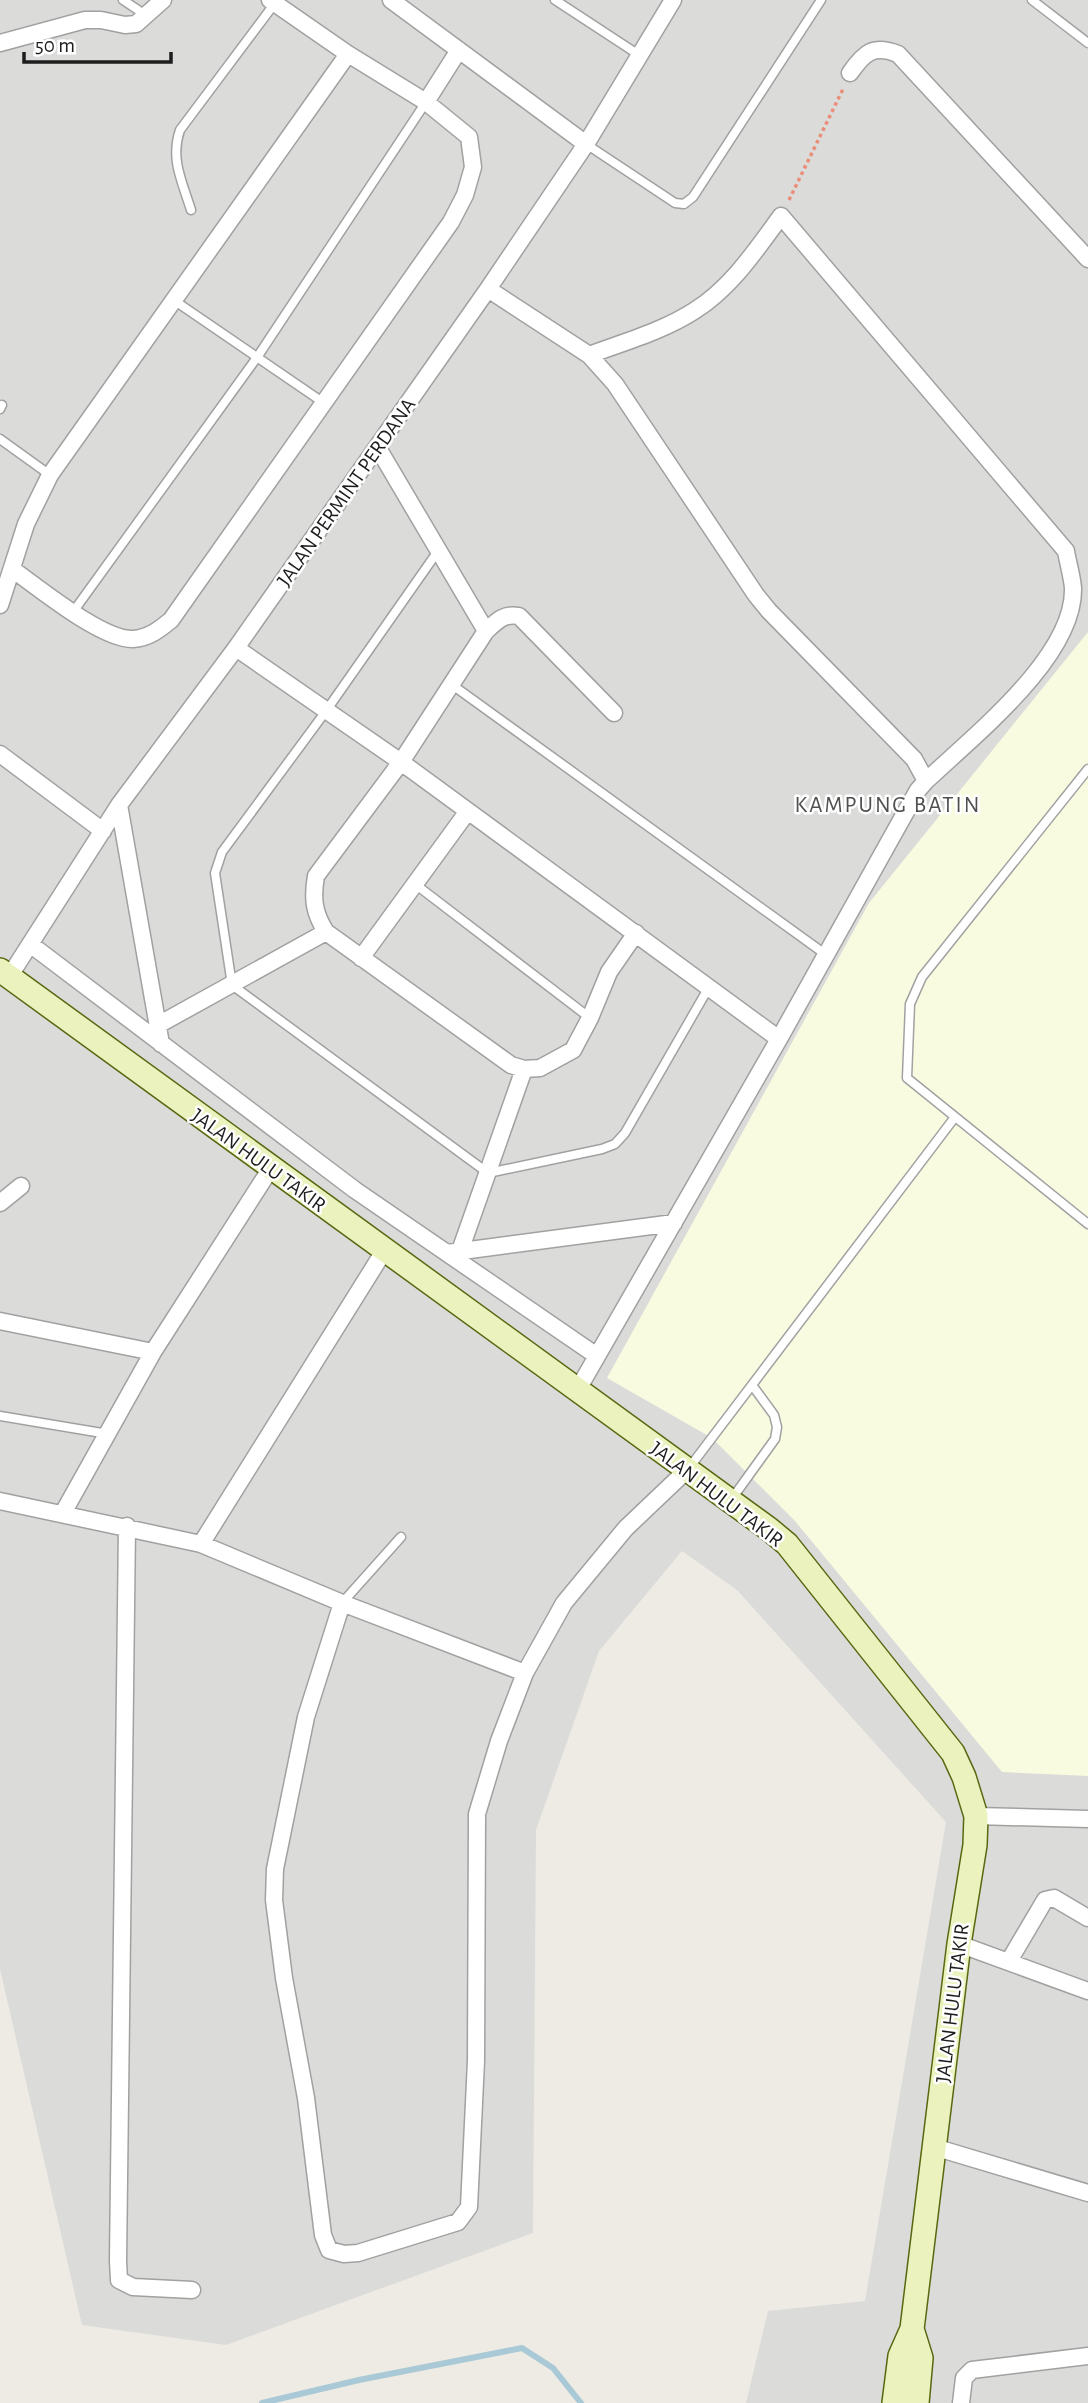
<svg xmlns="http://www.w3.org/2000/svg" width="1088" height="2403" font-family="'Alegreya Sans',sans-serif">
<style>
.residential{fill:#dbdbda}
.education{fill:#f9fbe0}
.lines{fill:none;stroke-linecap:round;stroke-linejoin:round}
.stream{stroke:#aac9d6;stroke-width:6}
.lane-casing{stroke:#a1a1a1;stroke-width:11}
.street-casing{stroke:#a1a1a1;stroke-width:19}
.secondary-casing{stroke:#586811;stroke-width:26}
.path{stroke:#ea8e79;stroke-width:3.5;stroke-dasharray:3.5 3.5;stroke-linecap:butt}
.lane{stroke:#fff;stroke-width:8}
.street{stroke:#fff;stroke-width:16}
.secondary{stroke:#ebf2be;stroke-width:23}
.labels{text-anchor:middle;stroke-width:5;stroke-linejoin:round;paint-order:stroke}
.street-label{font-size:21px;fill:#1d1d1d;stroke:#fff}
.neighbourhood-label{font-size:23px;letter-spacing:2px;fill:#505050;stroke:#fff}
</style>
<rect width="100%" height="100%" fill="#edebe4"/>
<path class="residential" d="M0,0H1088V2403H746L768,2311L865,2301L946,1822L737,1590L682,1551L599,1651L536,1830L533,2233L226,2345L82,2325L0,1969Z"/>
<path class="education" d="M1088,632V1776L1002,1772L795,1521L712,1438L607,1378L869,903Z"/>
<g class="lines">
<path class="stream" d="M262,2403L359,2380L522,2348L553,2368L581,2403"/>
<defs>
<path id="lane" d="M123,0L147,16
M555,0L639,55
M1032,0L1088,43
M586,144L675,203L684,204L693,197L821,0
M191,210C182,181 170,159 180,130L275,3
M175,301L324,403
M0,409L2,405
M0,439L50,475
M438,551L326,711L222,852L215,873L232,985L488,1173L602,1149L615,1144L625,1133L709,987
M73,612L258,356L426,102
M451,684L825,954
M1088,769L922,977L910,1004L907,1078L1088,1224
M415,884L590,1018
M0,1416L108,1434
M689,1468L955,1117
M731,1500L775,1439L777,1427L774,1415L752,1385
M342,1603L401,1537"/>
<path id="street" d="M391,0L586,144
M0,43L85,20H101L125,25L136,24L163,0
M850,73C864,53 873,44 898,54L1088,259
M426,102L459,50
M488,289L589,355L615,384L756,595L769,611L914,759L926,781L918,790L779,1039
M589,355C624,342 663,331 694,311C731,288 756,250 781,216L1066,551C1068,563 1072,576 1073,588C1075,657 972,737 926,781
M378,448L486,631
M12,569C39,588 102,640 133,639C149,638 160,629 171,620L451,222L465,195L473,167L469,137L426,102L348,54L270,0
M0,605L26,524L50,475L348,54
M236,648L401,762L779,1039L577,1391
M614,713L519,616C504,613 497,621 486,631L401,762L316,876C312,899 314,913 326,932L511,1065L524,1069L540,1068L573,1050L590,1018L609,972L636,933
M0,754L103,831
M119,805L161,1044
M30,944L355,1190L597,1356
M361,958L468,811
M9,977L119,805L236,648L488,289L586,144L673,0
M158,1025L326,932
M0,1203L21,1186
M460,1251L524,1069
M447,1253L674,1223
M0,1321L153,1352L63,1513
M153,1352L271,1168
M0,1501L201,1544L342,1603L525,1673L564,1603L626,1528L687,1470
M127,1526L118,2261L119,2280L133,2287L192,2290
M201,1544L384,1251
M342,1603L306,1717L275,1869L274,1900L284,1978L306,2098L323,2235L329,2250L344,2254L358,2253L458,2222L469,2207L476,2061L477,1814L499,1741L525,1673
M976,1816L1088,1819
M959,1944L1088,1991
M1009,1961L1045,1900L1054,1898L1088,1918
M934,2147L1088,2193
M961,2403L964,2378L972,2370L1088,2356"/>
<path id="secondary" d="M0,970L769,1529L787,1544L953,1753L964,1777L976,1816L975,1845L959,1944L912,2329L900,2356L894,2403
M912,2329L921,2358L917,2403"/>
</defs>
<use href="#lane" class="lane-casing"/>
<use href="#street" class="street-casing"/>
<use href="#secondary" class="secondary-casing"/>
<path class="path" d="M789,200L844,87"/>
<use href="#lane" class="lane"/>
<use href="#street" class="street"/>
<use href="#secondary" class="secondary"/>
</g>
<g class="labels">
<g class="street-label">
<text transform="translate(346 492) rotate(-55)" y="7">JALAN PERMINT PERDANA</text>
<text transform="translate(259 1160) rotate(36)" y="7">JALAN HULU TAKIR</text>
<text transform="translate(717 1494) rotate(37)" y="7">JALAN HULU TAKIR</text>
<text transform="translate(952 2003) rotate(-83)" y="7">JALAN HULU TAKIR</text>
</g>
<g class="neighbourhood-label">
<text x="888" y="812">KAMPUNG BATIN</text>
</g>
</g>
<path d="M24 52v10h147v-10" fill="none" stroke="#1d1d1d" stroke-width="3.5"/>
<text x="35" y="52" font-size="21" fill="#1d1d1d" stroke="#ffffff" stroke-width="5" paint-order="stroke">50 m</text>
</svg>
